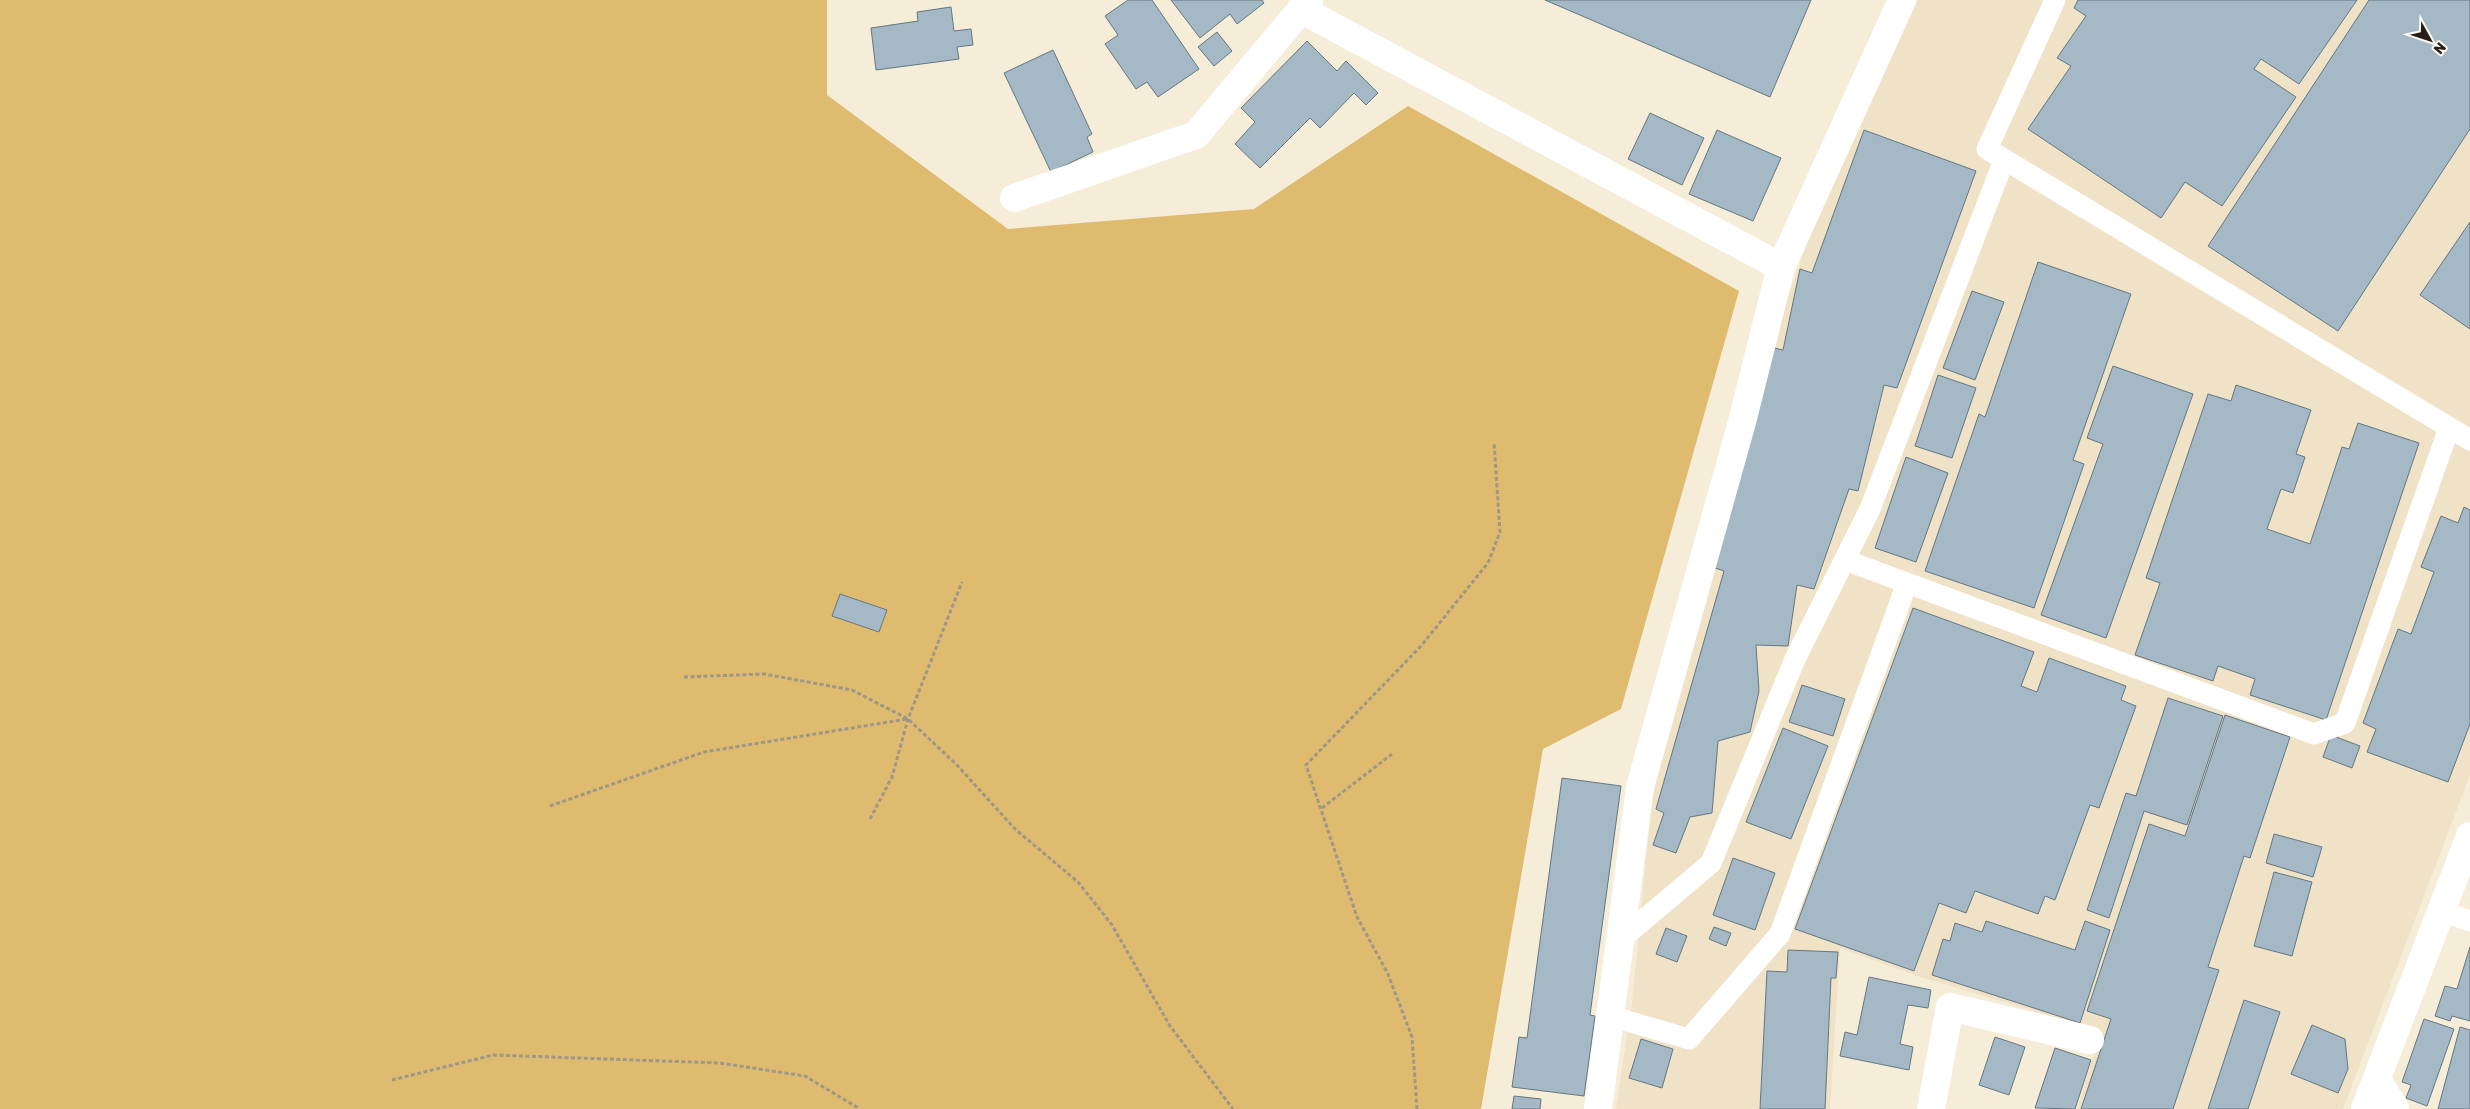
<svg xmlns="http://www.w3.org/2000/svg" width="2470" height="1109" font-family="Rubik,sans-serif">
<style>
.built{fill:#efe2c6}
.green{fill:#debb6e}
.building{fill:#a4b9c5;stroke:#637782}
.lines{fill:none;stroke-linecap:round;stroke-linejoin:round}
.path{stroke:#9e9788;stroke-width:3;stroke-dasharray:4 2.5;stroke-linecap:butt}
.lane{stroke:#fff;stroke-width:21}
.street{stroke:#fff;stroke-width:28}
</style>
<rect width="100%" height="100%" fill="#f6edd8"/>
<path class="built" d="M1918,0H2470V775L2343,1109H2077L2101,1031L1917,976L1840,948L1830,1109H1616L1632,1003L1652,798L1772,341L1808,241Z"/>
<path class="green" d="M0,0H827V95L1008,229L1254,209L1408,106L1739,291L1621,709L1543,749L1481,1109H0Z"/>
<path class="building" d="M1128,0H1152L1199,69L1158,97L1147,82L1136,89L1105,44L1118,35L1105,16Z
M1171,0H1262L1264,3L1237,24L1230,14L1200,38Z
M1545,0H1811L1770,97Z
M2078,0H2357L2299,84L2261,59L2254,69L2296,97L2222,206L2185,182L2161,218L2028,129L2071,66L2057,58L2086,16L2074,8Z
M2369,0H2470V129L2338,331L2208,246Z
M951,7L954,31L971,29L973,45L957,47L959,59L876,70L871,28L918,21L917,12Z
M1217,32L1232,51L1214,66L1198,47Z
M1307,41L1337,71L1346,61L1378,93L1366,105L1354,93L1320,128L1310,118L1260,168L1235,144L1255,122L1241,108Z
M1053,50L1092,134L1087,137L1093,152L1051,172L1004,73Z
M1650,113L1704,138L1682,185L1628,159Z
M1717,130L1781,158L1753,221L1689,194Z
M1864,130L1976,171L1897,388L1884,385L1858,491L1849,489L1814,589L1797,585L1788,646L1756,645L1759,691L1750,732L1718,741L1712,813L1690,817L1676,853L1653,845L1664,813L1656,809L1724,571L1715,568L1774,348L1783,350L1800,269L1812,273Z
M2470,222V329L2420,295Z
M2038,262L2131,294L2073,460L2084,464L2034,608L1925,571L1979,414L1985,417Z
M1972,291L2004,302L1975,380L1943,368Z
M2113,366L2193,394L2106,638L2041,615L2103,444L2087,438Z
M1938,375L1976,388L1952,458L1915,446Z
M2236,385L2311,410L2296,454L2305,457L2293,493L2281,489L2267,529L2310,544L2342,447L2349,449L2358,423L2419,443L2326,720L2250,695L2255,679L2218,666L2213,681L2135,655L2160,583L2146,578L2208,394L2231,401Z
M1906,457L1948,473L1916,562L1875,548Z
M2464,507L2470,510V724L2448,782L2367,752L2376,729L2363,723L2398,629L2411,634L2434,572L2421,567L2441,516L2458,523Z
M840,594L887,610L879,632L832,616Z
M1913,608L2034,652L2021,686L2037,692L2049,658L2126,686L2121,700L2136,706L2099,808L2090,805L2055,900L2045,896L2038,914L1975,891L1966,913L1939,903L1914,971L1795,929Z
M1802,685L1845,699L1833,736L1789,722Z
M2168,698L2223,716L2187,825L2144,811L2109,918L2087,910L2126,793L2136,796Z
M2225,715L2290,737L2250,858L2244,856L2208,967L2219,970L2173,1109H2081L2111,1019L2087,1011L2149,824L2185,836Z
M1783,728L1828,746L1791,839L1746,822Z
M2331,735L2360,746L2352,768L2323,757Z
M1562,778L1621,786L1590,1015L1595,1016L1584,1096L1512,1087L1519,1037L1527,1038Z
M2274,834L2322,847L2313,877L2266,863Z
M1733,858L1775,873L1755,930L1713,915Z
M2274,872L2312,882L2292,956L2254,946Z
M1986,921L2075,950L2085,921L2110,930L2080,1023L1932,975L1943,939L1950,941L1955,923L1982,932Z
M1714,927L1731,933L1726,946L1709,939Z
M1666,928L1687,936L1677,962L1656,954Z
M2470,947V1021L2452,1016L2450,1021L2435,1016L2445,986L2457,989Z
M1788,950L1838,952L1836,978H1831L1825,1109H1760L1767,971L1787,972Z
M1869,977L1931,990L1928,1008L1908,1005L1900,1044L1913,1047L1909,1070L1840,1056L1845,1032L1857,1035Z
M2244,1000L2280,1012L2248,1109H2208Z
M2424,1019L2454,1029L2427,1106L2406,1098L2411,1085L2402,1082Z
M2312,1025L2345,1039L2348,1069L2338,1093L2291,1074Z
M2460,1027L2470,1030V1109H2438Z
M1995,1037L2025,1047L2009,1095L1979,1085Z
M1641,1039L1673,1049L1662,1088L1629,1078Z
M2055,1048L2091,1060L2075,1109L2035,1108Z
M1514,1096L1541,1099L1540,1109H1512Z"/>
<g class="lines">
<path class="path" d="M684,677L764,674L852,690L908,719L956,764L1015,829L1078,882L1112,925L1170,1026L1233,1109
M550,806L704,752L907,719
M1322,808L1392,754
M870,819L892,777L908,719L962,582
M392,1080L493,1055L720,1063L805,1076L860,1109
M1417,1109L1412,1037L1388,974L1357,917L1306,765L1421,646L1488,563L1500,532L1494,442"/>
<path class="lane" d="M2055,0L1987,149L2470,440
M1845,560L2314,734L2345,723L2449,428
M2441,911L2470,921
M1620,940L1711,863L1795,659L1870,509L2004,160
M1610,1016L1689,1039L1780,934L1907,583"/>
<path class="street" d="M1302,10L1781,267
M1014,198L1196,135L1309,0
M2377,1079L2395,1109
M1598,1109L1640,787L1742,422L1781,267L1902,0
M1931,1109L1950,1007L2090,1040
M2365,1109L2470,836"/>
</g>
<g transform="translate(2430 40) rotate(130)" stroke="#fefaf2" stroke-width="4" paint-order="stroke">
<path d="M0-4L9 19L0 12L-9 19Z" fill="#25211a"/>
<text y="-8" font-size="14" font-weight="bold" text-anchor="middle" fill="#25211a">N</text>
</g>
</svg>
